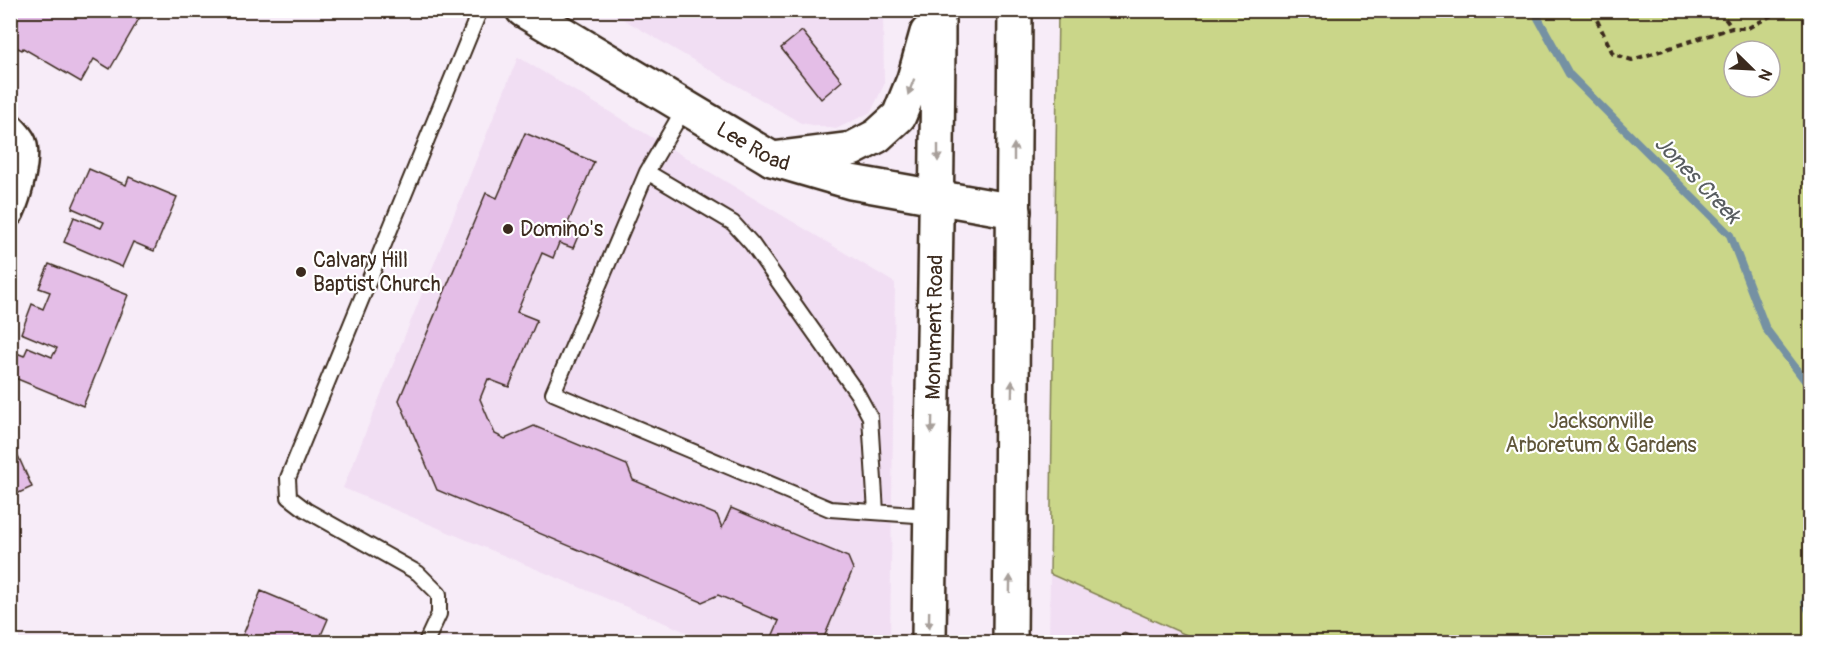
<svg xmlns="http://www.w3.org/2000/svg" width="1821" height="653" font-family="Pangolin,sans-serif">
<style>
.built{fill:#f1def3}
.green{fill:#cad689;stroke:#828054;stroke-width:1.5;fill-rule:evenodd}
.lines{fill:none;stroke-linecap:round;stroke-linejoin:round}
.stream{stroke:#7491a3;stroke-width:8}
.building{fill:#e4bee7;stroke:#3b2a1e;stroke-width:1.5}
.service-casing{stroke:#3b2a1e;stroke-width:18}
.minor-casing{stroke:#3b2a1e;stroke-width:32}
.tertiary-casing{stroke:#3b2a1e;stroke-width:38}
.secondary-casing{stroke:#3b2a1e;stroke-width:38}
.path{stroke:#3b2a1e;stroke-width:4;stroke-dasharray:6 4.5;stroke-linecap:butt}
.service{stroke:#fff;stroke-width:14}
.minor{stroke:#fff;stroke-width:27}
.tertiary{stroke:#fff;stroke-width:33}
.secondary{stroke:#fff;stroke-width:33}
.oneway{fill:#a79f9a}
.poi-dot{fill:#3b2a1e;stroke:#fff;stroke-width:2}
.labels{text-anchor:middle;stroke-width:4.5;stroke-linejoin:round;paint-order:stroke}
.street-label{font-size:21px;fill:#3b2a1e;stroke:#fff}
.poi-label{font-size:21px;fill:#3b2a1e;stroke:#fff;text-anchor:start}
.park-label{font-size:21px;fill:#5f5539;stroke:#fff}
.water-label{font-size:22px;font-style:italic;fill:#585d60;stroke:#fff}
</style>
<rect width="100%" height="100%" fill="#f7ecf8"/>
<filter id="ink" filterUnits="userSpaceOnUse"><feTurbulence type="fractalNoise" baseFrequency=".0167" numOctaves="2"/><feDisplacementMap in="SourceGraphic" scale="12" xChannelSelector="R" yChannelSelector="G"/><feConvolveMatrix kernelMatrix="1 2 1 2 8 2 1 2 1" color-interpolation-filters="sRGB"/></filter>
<g filter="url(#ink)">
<path class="built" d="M609,11H883L884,85L871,112L836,129L801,123Z
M518,57L895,283L890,642H710L343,488Z
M1050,574L1202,642H1049Z"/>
<path class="green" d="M1058,11H1810V642H1202L1050,574ZM1734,51H1770V87H1734Z"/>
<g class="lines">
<path class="stream" d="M1537,10L1538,18L1569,74L1730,235L1766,329L1810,387
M1810,588L1805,602L1810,613"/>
</g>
<path class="building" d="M10,10H144L110,69L94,59L81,82L23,48L22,50L10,44Z
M713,10H778V14L713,13Z
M802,31L842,81L821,99L781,48Z
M525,133L594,162L568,223L581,229L573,248L559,243L553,258L542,253L517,312L537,320L509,387L488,379L480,399L495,434L505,439L534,426L627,465L633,480L717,515L722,528L731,508L848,557L853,569L822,642H785L772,637L779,621L718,595L702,602L437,490L399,400L486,193L497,198Z
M89,169L126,185L129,177L177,197L154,251L133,242L122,267L64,242L74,217L101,228L104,222L72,208Z
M49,264L128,295L83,406L10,376V356L12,351L24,356L28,347L52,357L57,348L21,333L32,304L43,309L50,292L39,288Z
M10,438L32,487L10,497Z
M261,591L328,619L318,642H240Z
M1123,633L1150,642H1120Z"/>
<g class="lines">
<defs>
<path id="service" d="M685,107L647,172L553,393L830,509L930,516
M647,172L733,223L752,244L857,393L870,417L876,512
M426,642L439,614V594L418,573L306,510L289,497L288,478L480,10"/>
<path id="minor" d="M10,127C14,131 20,137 22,142C28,157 17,197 10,212"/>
<g id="tertiary">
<path id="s1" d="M523,10L772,159L851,182L1014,211"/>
</g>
<g id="secondary">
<path d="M772,159L852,149L877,136L899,116L914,79L927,33"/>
<path id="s2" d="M929,642C931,432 938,221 938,10"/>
<path d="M1010,642L1015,10"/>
</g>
</defs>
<use href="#service" class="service-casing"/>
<use href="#minor" class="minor-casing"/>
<use href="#tertiary" class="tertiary-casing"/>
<use href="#secondary" class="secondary-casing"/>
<path class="path" d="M1597,10L1596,18L1613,54L1632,60L1732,28H1748L1782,10
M1719,10L1732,28"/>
<use href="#service" class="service"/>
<use href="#minor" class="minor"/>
<use href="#tertiary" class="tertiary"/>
<use href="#secondary" class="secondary"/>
</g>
<defs><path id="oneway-solid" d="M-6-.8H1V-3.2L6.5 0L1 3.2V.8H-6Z" transform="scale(1.5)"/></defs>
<g class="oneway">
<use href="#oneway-solid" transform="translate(911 87) rotate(111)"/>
<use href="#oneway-solid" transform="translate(1014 152) rotate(-90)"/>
<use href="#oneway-solid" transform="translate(938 153) rotate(90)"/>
<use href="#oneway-solid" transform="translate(1012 389) rotate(-89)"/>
<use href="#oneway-solid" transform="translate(932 425) rotate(91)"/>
<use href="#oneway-solid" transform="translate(1010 584) rotate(-89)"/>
<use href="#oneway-solid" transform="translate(929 620) rotate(91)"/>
</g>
</g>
<g class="poi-dot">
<circle cx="508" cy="229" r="6"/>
<circle cx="301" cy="272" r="6"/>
</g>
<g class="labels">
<g class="street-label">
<text dy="7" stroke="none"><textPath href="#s1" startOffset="268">Lee Road</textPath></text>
<text dy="7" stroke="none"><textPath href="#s2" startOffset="315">Monument Road</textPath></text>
</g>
<g class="poi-label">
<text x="520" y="236">Domino's</text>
<text x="313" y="267">Calvary Hill<tspan x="313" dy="24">Baptist Church</tspan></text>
</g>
<g class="park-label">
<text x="1601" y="428">Jacksonville<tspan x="1601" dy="24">Arboretum &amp; Gardens</tspan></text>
</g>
<g class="water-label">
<text transform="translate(1698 179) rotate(46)" y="8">Jones Creek</text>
</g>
</g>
<rect width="1821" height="653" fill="none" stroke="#fff" stroke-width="36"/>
<rect x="18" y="18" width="1785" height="617" fill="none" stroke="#3b2a1e" stroke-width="2" filter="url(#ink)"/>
<g transform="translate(1752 69) rotate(114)"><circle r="28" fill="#ffffff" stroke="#b1aaa5" stroke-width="1.5"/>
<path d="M0-4.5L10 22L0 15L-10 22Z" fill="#3b2a1e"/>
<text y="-9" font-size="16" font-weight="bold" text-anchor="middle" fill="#3b2a1e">N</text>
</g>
</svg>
